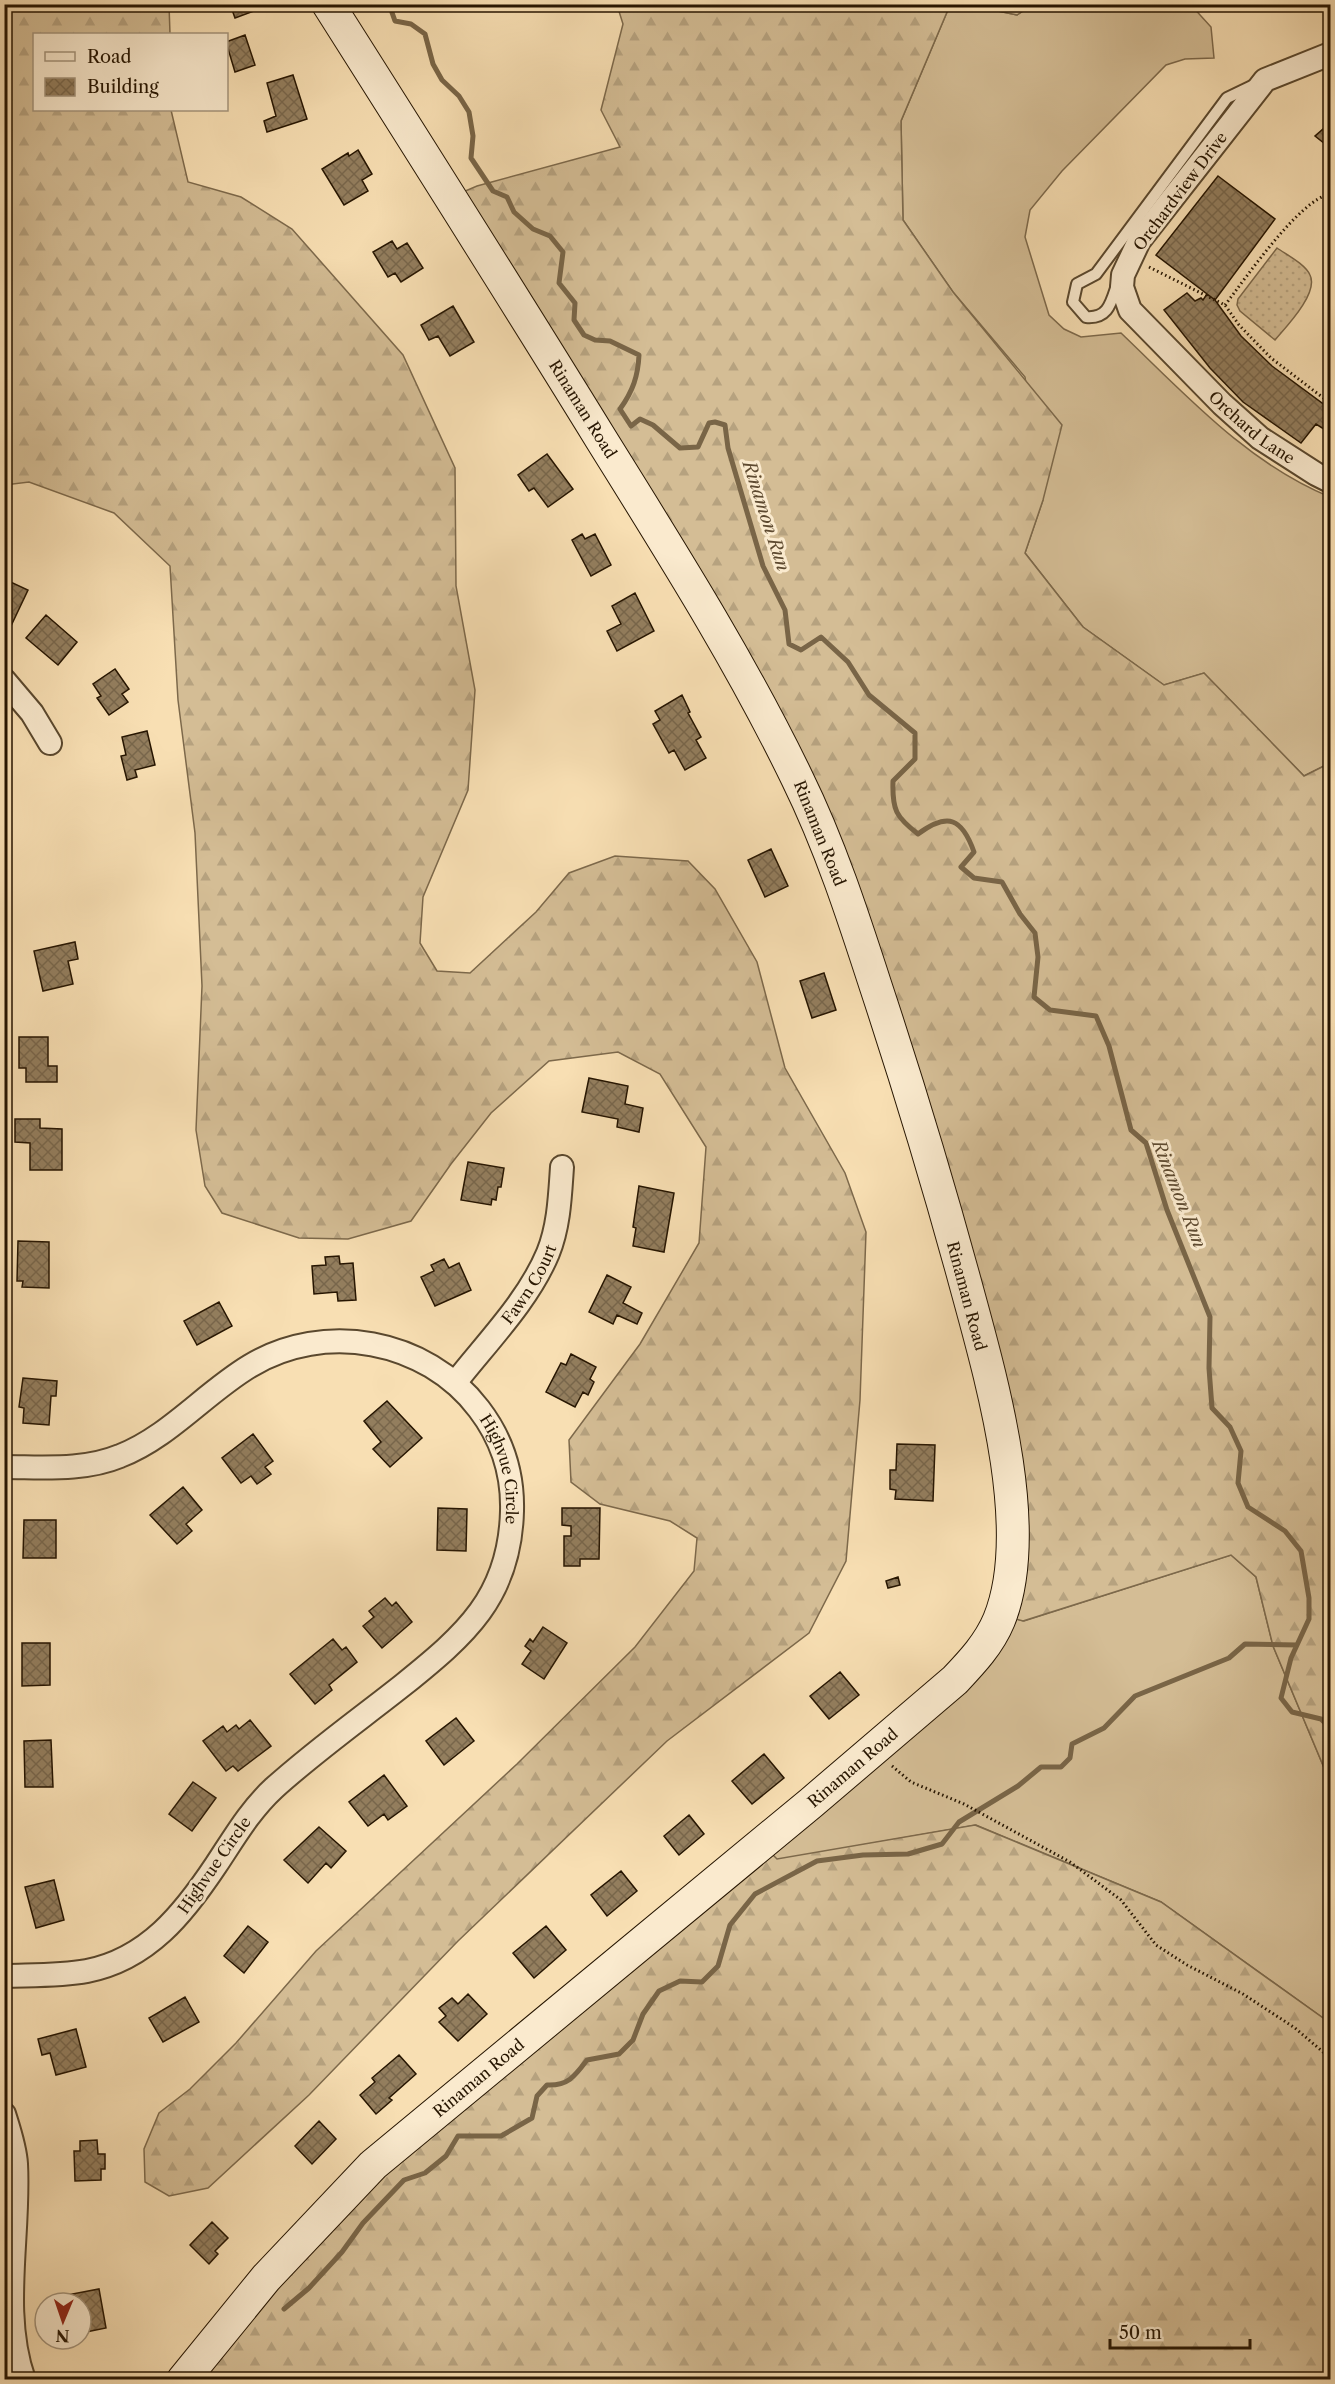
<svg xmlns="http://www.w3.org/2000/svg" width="1335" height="2384" font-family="'Libre Caslon Text',serif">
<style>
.grass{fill:#d4bd95;stroke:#7d694b;stroke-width:1.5}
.forest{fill:url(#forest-firs);stroke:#7d694b;stroke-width:1.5}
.park{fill:url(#park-dots);stroke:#7d694b;stroke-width:1.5}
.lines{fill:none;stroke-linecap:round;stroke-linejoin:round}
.stream{stroke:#796547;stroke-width:5}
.building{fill:url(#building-cross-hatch);stroke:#261501;stroke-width:1.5}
.lane-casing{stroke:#5a482e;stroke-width:14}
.street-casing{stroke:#5a482e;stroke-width:26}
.secondary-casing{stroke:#261501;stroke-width:34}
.path{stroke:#261501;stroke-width:3;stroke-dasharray:1.5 3;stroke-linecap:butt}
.lane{stroke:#faeace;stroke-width:10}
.street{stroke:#faeace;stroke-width:22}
.secondary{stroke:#faeace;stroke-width:32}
.labels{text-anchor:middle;stroke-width:6;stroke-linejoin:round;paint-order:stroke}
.street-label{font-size:16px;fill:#261501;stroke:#faeace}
.water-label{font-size:18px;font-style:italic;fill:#5e4a30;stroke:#faeace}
</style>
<defs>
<pattern id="forest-firs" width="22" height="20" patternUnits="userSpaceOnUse" patternTransform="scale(1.5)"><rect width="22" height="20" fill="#d4bd95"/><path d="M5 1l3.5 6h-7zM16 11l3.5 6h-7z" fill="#b6a27f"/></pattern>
<pattern id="park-dots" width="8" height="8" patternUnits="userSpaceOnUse" patternTransform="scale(1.5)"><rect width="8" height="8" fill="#d4bd95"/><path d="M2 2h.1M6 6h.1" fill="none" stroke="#b6a27f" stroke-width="1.8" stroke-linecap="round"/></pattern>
<pattern id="building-cross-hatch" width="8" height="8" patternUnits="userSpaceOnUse" patternTransform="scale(1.5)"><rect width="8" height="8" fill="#937e5e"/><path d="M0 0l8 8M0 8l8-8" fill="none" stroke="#78664b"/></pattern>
</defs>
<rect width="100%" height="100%" fill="#f8dfb3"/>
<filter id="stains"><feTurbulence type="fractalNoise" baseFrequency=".00333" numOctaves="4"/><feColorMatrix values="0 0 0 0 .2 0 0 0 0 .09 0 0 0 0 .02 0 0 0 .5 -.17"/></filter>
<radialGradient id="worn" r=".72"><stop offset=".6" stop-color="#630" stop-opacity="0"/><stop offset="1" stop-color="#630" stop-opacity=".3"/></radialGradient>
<path class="grass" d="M950,5H969L1017,15L1032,5H1191L1211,27L1214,58L1185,59L1166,65L1062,171L1030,210L1025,237L1049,315L1064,329L1081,337L1121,333C1185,394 1247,463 1330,497V763L1304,776L1204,673L1164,685L1083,627L1025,553L1043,500L1025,377L953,292L903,220L901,121Z
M1231,1555L1256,1577L1273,1646L1330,1782V2023L1161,1902L976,1825L777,1860L762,1844L1001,1615L1024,1621Z"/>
<path class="forest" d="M4,5H169L170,34H34V110H171L188,182L241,197L292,229L403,355L455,468L456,586L475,690L468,790L423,897L420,943L437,971L470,973L536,912L569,873L615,856L688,861L715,889L757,962L785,1068L845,1173L866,1232L860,1400L846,1561L809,1633L667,1741L458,1941L309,2095L208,2188L169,2196L145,2182L144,2149L159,2113L190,2089L236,2043L316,1951L517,1764L635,1647L694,1571L697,1538L670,1521L600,1504L571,1482L569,1440L640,1344L699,1243L706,1147L660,1074L618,1052L549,1061L491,1113L451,1164L411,1221L348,1239L299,1238L222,1213L205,1186L196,1130L202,986L195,833L178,700L170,566L114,513L29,482L5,485Z
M617,5H950L901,121L903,220L953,292L1062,425L1043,500L1025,553L1083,627L1164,685L1204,673L1304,776L1330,763V1782L1273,1646L1256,1577L1231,1555L1023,1621L1001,1615L1012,1504L825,841L451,197L477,186L620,147L601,110L623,24Z
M969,5H1032L1017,15Z
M975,1825L1161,1902L1330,2023V2379L183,2380L266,2278L762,1844L777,1859Z"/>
<path class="park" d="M1277,248C1287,255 1305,264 1310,275C1319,293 1286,327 1275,340L1240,311L1237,305L1238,299Z"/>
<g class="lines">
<path class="stream" d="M389,4L395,21L411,24L425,34L433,64L442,80L459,96L469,112L473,136L471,158L493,191L507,197L514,212L533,229L550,236L563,252L559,283L575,303L574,320L584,335L595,340L610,341L639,355C638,376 633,391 620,409L631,426L640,419L653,425L680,448L698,447L709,423L715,422L725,425L728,448L763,566L785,610L789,644L801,650L821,637L848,662L869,695L915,733V759L893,781C892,810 896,817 918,834C948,812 962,818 974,852L961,867L974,878L1002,882L1020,914L1035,933L1038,957L1034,997L1050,1010L1096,1016L1109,1046L1131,1130L1146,1143L1167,1210L1210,1317L1209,1368L1212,1408L1230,1427L1241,1451L1238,1483L1248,1507L1285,1531L1301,1551L1309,1598V1619L1291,1658L1281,1698L1292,1712L1321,1719L1330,1728
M284,2309L309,2288L342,2252L363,2223L404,2180L425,2173L446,2156L458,2136H501L532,2118L537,2096L547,2085C568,2086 575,2076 587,2060L619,2054L633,2040L643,2014L659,1991L680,1981L702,1982L718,1966L730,1925L755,1894L817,1861L863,1855L908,1854L942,1844L959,1822L1018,1786L1041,1767H1061L1070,1758L1072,1744L1104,1728L1135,1696L1229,1658L1245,1644L1297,1645"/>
</g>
<path class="building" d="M230,4H261L262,8L235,18Z
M245,35L255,65L235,72L226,42Z
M293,75L307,119L267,132L264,121L276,116L267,83Z
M1330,123V148L1315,136Z
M358,150L372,174L362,180L368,191L344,205L322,169L348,153L349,156Z
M1218,176L1275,219L1215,300L1156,255Z
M392,241L397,249L407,243L423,268L401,282L395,273L388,277L373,252Z
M1187,293L1195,301L1201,298L1203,300L1207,294L1215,300L1241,336L1272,366L1330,409V433L1316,424L1301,443L1243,402L1210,368L1164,310Z
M453,306L474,342L450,356L438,336L429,340L421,325Z
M547,454L573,489L548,507L534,488L529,491L518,475Z
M582,534L585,539L595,534L611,565L591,576L572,540Z
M4,579L28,590L10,628L4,625Z
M635,593L654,631L617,651L607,631L621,624L612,606Z
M46,615L77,642L58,665L26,638Z
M115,669L129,689L122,694L128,702L109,715L97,698L101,696L93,684Z
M682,695L690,712L688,713L701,737L696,740L706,758L685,770L674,750L669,753L653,724L660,720L655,711Z
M147,731L155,765L135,770L137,777L127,780L121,756L126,755L122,737Z
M771,849L788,886L765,897L748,860Z
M4,867H6L7,899H4Z
M75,942L78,959L68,961L73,984L43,991L34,951Z
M824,973L836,1010L812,1018L800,981Z
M19,1037H48V1066H57V1082H26V1068H19Z
M589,1078L628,1086L625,1104L643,1108L639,1132L617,1127L618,1119L582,1112Z
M15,1119H40V1128L62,1129V1170H30V1143L15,1142Z
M468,1162L504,1168L501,1187H498L496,1200L492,1199L491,1205L461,1200Z
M639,1186L674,1193L664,1252L633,1246L636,1228L633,1227Z
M18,1241L49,1242V1288L22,1287L23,1281H17Z
M339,1256L340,1264L353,1263L356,1300L338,1301L337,1292L314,1294L312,1266L326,1265L325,1257Z
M444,1259L449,1268L459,1263L471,1290L435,1306L421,1277L434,1271L431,1265Z
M607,1275L631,1287L623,1303L642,1313L637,1324L617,1315L613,1324L589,1312Z
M219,1302L232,1326L197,1345L184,1321Z
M571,1354L596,1367L590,1379L594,1382L588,1395L583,1392L575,1407L546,1392L561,1363L566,1365Z
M23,1378L57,1381L56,1396H51L49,1425L23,1423L24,1408L19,1407Z
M387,1401L422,1438L390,1467L373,1449L381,1442L364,1421Z
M253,1434L273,1461L265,1467L271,1474L257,1484L251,1476L241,1483L222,1458Z
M897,1444L935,1445L933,1501L895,1499L896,1490L890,1489V1470H896Z
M183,1487L202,1510L186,1524L192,1531L177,1544L150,1515Z
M438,1508L467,1509L466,1551L437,1550Z
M562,1508H600L599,1559H580V1566H564V1536H571V1526L562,1525Z
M24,1520H56V1558H23Z
M898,1577L900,1585L888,1588L886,1581Z
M385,1598L392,1606L396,1602L412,1622L382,1648L363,1626L374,1617L369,1611Z
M543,1627L567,1643L544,1679L522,1664L531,1651L525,1646L530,1639L533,1642Z
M333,1639L342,1650L346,1647L357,1662L329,1685L332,1690L315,1704L290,1674Z
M22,1643H50V1685L22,1686Z
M840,1672L859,1695L829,1719L810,1696Z
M456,1718L474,1741L444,1765L426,1741Z
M250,1720L271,1746L238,1771L233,1766L226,1771L203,1741L223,1726L227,1732L236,1725L239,1729Z
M51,1740L53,1787H25L24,1741Z
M764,1754L784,1778L752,1804L732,1781Z
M384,1775L407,1806L388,1820L384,1814L368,1826L349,1802Z
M193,1782L216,1798L192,1831L169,1814Z
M689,1815L704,1834L679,1855L664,1836Z
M319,1827L346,1851L331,1868L326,1863L308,1883L284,1860Z
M621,1871L637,1891L607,1916L591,1895Z
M54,1880L64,1920L36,1928L25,1887Z
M248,1926L268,1942L244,1973L224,1956Z
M546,1926L566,1950L534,1978L513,1953Z
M468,1994L487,2014L458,2041L439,2022L446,2016L439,2008L452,1998L458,2004Z
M185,1997L199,2022L163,2042L149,2018Z
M76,2029L86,2067L56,2075L50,2053L42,2055L38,2039Z
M399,2055L416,2074L389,2098L392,2100L376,2114L360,2095L375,2082L372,2078Z
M319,2121L336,2139L312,2164L295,2146Z
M97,2140L98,2154H105V2169H101V2180L75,2181L74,2151H80V2141Z
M212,2222L228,2238L215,2251L218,2254L209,2264L190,2245Z
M99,2289L106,2328L81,2333V2303H69L67,2295Z"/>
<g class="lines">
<defs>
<path id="lane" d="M1117,285C1111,303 1108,319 1086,317L1073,302L1077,284L1096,274L1227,98L1254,85"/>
<g id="street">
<path id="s1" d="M1330,54L1265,80L1139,241L1123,275L1122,287L1130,310L1222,404L1260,438L1316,474L1330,481"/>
<path d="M4,680L32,713L50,743"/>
<path id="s2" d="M455,1383C487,1342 528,1301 548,1253C559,1226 560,1196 562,1167"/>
<path id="s3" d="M4,1467C43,1467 84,1471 120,1456C169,1437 205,1393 250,1366C324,1321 426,1339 479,1409C502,1439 513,1474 512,1511C510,1597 465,1635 403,1685C360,1719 315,1751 274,1788C250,1810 234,1838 216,1865C184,1913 148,1959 87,1971C60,1976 32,1975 4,1976"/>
<path d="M4,2114C9,2130 15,2147 16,2164C20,2234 0,2313 24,2380"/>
</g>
<g id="secondary">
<path id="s4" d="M183,2380L266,2278L373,2165L811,1803L955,1680C972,1662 989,1644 999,1620C1036,1529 990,1374 965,1282C938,1183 908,1084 876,987C853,916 830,845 797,778C740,660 670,550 601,439C511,293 420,149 328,4"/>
</g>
</defs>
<use href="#lane" class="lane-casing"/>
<use href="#street" class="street-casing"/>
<use href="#secondary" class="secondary-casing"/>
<path class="path" d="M1149,267L1225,305L1239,325L1271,358L1330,403
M1225,305C1246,278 1299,200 1330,194
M892,1766L911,1782L964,1804L1070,1862L1121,1900L1156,1945L1187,1965L1243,1994L1295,2028L1330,2058"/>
<use href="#lane" class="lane"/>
<use href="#street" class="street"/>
<use href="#secondary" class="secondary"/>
</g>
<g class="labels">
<g class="street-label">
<text transform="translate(1180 191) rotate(-53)" y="6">Orchardview Drive</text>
<text transform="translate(583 409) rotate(58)" y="6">Rinaman Road</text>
<text dy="6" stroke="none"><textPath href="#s1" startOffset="518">Orchard Lane</textPath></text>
<text transform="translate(820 833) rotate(68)" y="6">Rinaman Road</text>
<text dy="6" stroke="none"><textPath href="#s2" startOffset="124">Fawn Court</textPath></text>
<text transform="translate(967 1296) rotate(75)" y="6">Rinaman Road</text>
<text dy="6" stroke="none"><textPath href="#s3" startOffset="596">Highvue Circle</textPath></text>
<text dy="6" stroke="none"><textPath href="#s4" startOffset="910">Rinaman Road</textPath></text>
<text transform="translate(214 1865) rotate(-55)" y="6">Highvue Circle</text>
<text dy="6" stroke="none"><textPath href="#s4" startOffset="424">Rinaman Road</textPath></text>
</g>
<g class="water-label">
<text transform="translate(766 516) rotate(72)" y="6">Rinamon Run</text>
<text transform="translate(1179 1194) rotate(68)" y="6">Rinamon Run</text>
</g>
</g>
<rect width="1335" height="2384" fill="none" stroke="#f8dfb3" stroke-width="24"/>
<rect x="6" y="6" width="1323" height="2372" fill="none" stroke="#261501" stroke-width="3"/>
<rect x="12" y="12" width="1311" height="2360" fill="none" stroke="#261501" stroke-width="1.5"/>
<rect x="33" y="33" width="195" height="78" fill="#faeace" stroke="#a5957c" stroke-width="1.5"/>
<rect x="45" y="52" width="30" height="9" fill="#faeace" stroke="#a5957c" stroke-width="1.5"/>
<text x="87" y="63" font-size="18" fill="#261501">Road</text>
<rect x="45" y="78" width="30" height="18" fill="url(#building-cross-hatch)" stroke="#a5957c" stroke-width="1.5"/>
<text x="87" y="93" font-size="18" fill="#261501">Building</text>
<g transform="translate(63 2321) rotate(182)"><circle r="28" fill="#faeace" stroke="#a5957c" stroke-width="1.5"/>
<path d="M0-4.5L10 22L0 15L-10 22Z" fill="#8f2418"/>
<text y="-9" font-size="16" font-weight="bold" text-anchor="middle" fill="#261501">N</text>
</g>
<path d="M1110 2339v9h140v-9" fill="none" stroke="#261501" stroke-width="3"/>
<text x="1119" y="2339" font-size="18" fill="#261501" stroke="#faeace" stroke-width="4.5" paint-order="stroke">50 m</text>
<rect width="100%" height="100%" filter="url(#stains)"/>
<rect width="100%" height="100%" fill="url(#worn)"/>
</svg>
